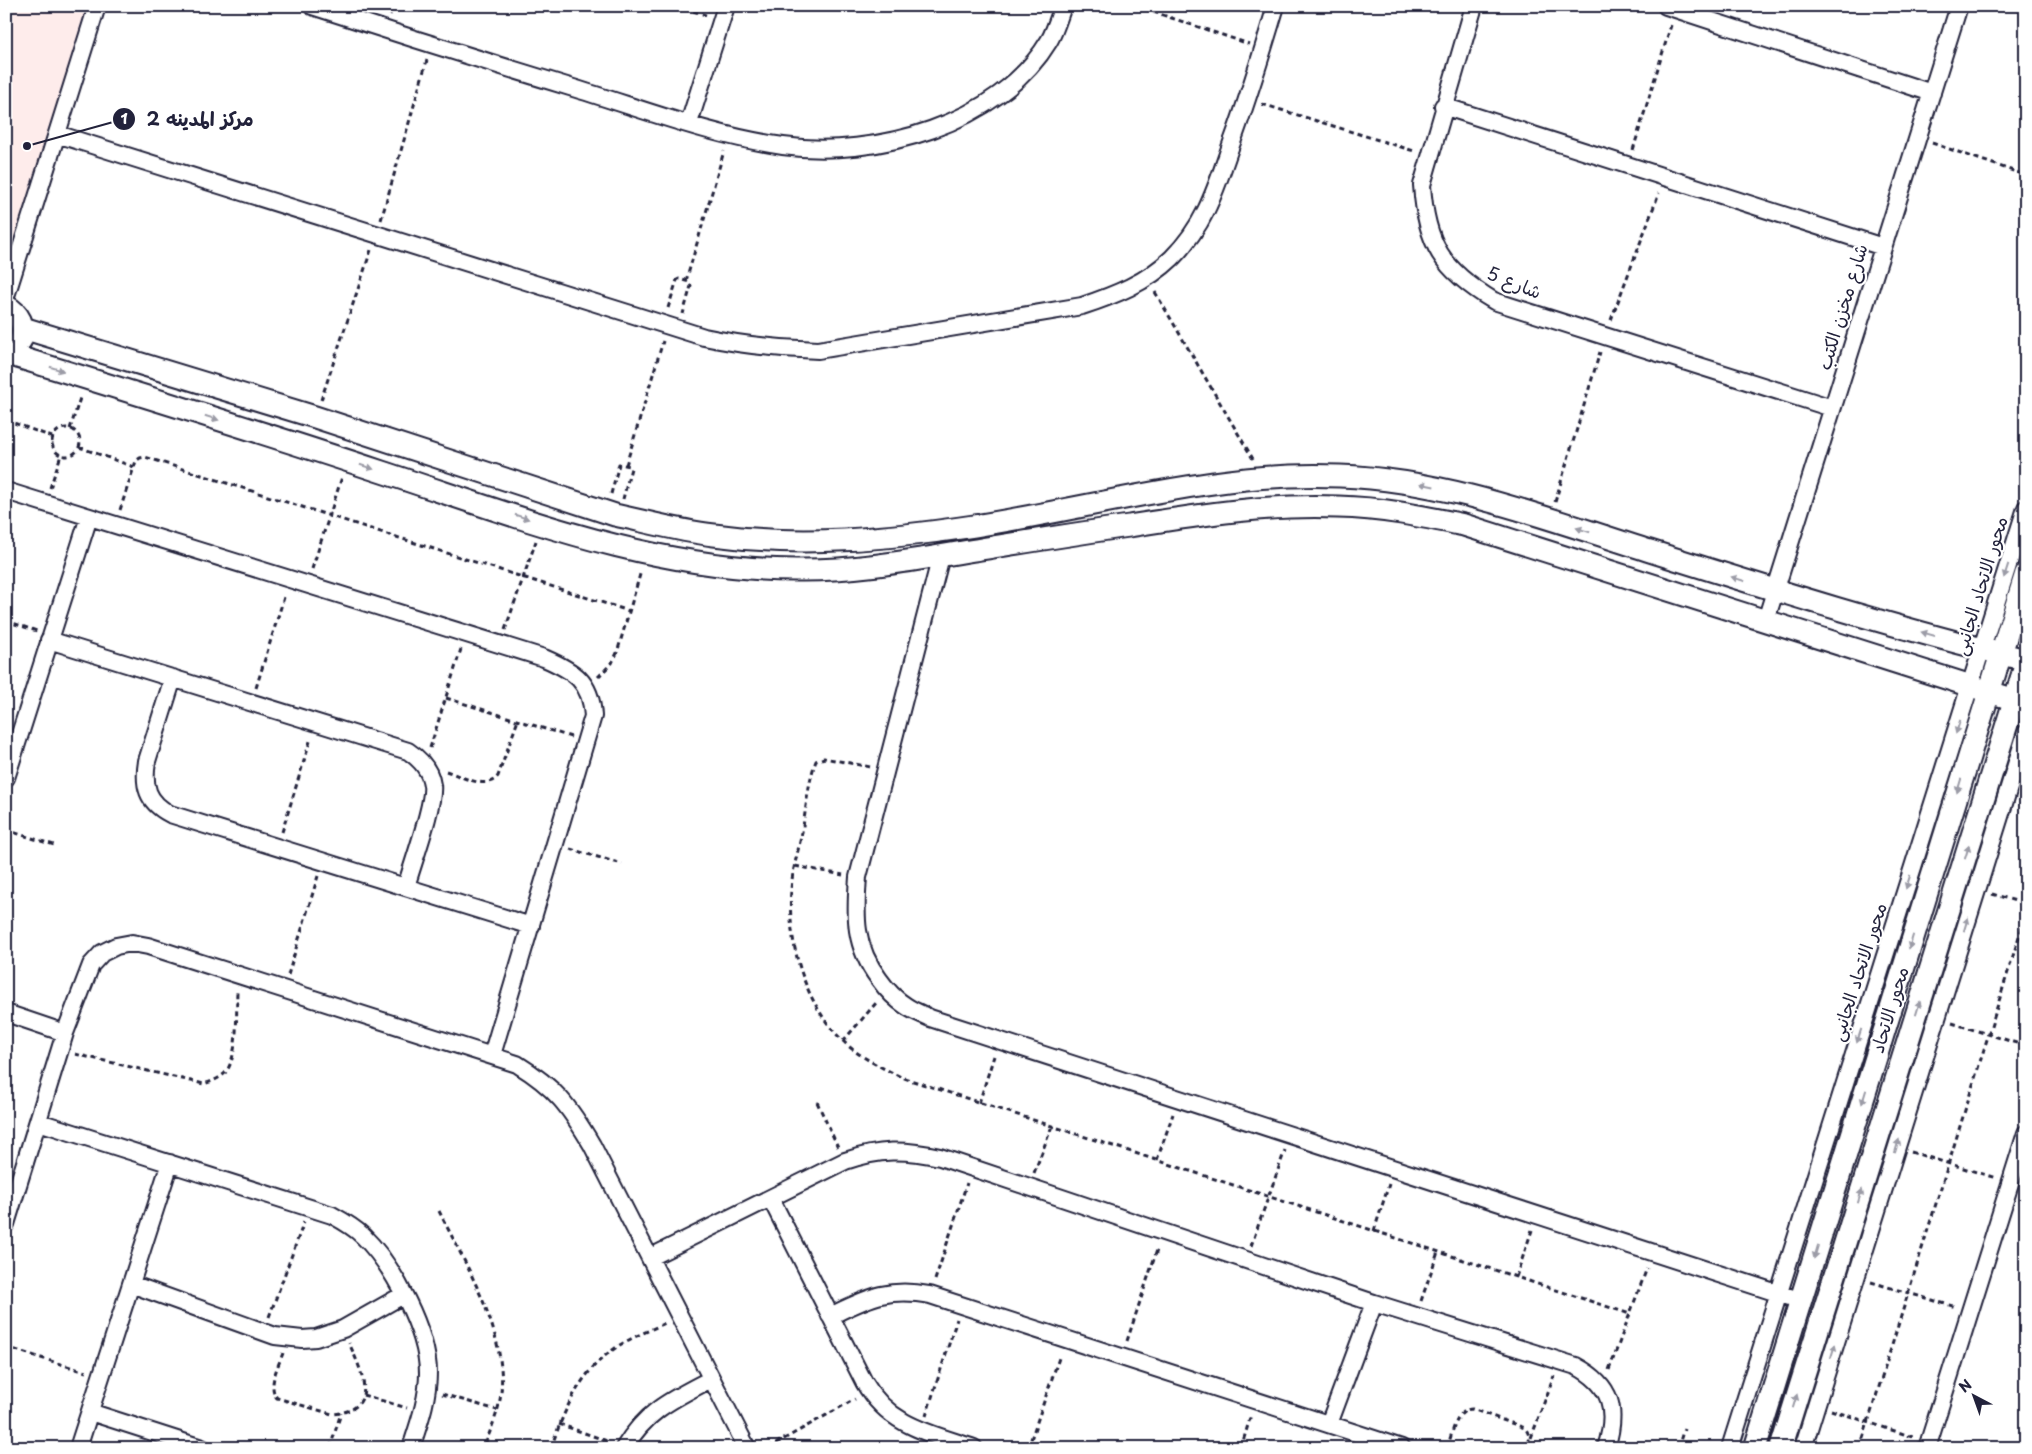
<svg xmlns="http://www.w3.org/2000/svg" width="2032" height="1454" font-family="'Playpen Sans','Playpen Sans Arabic',sans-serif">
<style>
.built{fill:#feeceb}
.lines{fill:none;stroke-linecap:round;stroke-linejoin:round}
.minor-casing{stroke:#22223b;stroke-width:20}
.tertiary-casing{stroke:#22223b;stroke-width:25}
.path{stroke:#22223b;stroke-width:3;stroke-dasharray:5 4;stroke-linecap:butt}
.minor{stroke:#fff;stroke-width:16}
.tertiary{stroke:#fff;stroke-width:21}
.oneway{fill:#9c9ca7}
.labels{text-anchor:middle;stroke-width:4.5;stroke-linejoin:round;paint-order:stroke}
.street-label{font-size:18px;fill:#22223b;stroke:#fff}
.leader{fill:none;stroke:#22223b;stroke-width:2}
.callout-dot{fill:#22223b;stroke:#fff;stroke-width:2}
.mark-label{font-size:15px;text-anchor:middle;font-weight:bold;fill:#fff}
.callout-label{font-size:19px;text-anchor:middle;font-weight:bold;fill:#22223b;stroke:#fff;stroke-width:4.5;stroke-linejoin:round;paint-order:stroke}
</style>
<rect width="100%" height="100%" fill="#fff"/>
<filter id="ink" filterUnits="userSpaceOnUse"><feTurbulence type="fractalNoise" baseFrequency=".02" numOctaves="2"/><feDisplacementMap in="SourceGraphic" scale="10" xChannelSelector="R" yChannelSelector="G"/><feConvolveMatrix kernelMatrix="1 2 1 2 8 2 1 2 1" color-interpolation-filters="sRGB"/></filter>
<g filter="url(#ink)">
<path class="built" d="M6,6H91L6,285Z"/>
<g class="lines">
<defs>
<path id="minor" d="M312,6C398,34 484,61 570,87C640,108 711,136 783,146C875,159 999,124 1049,41C1055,31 1059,17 1063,6
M1474,6L1422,185C1426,244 1442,270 1494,301L1832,408
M1666,6L1932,93
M1443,106L1883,247
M689,123L726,6
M57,134L704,337C742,345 779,349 818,350L1082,306C1115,295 1146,283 1172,258C1206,224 1216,188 1231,145C1248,99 1262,53 1276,6
M6,296L97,6
M6,491L544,658C574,671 591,681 593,716L492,1055
M941,556L858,877C855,917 854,946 879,979C886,989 895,999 906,1006C913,1011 922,1014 930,1018L1802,1301
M1766,620L1959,6
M49,640L408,751C420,759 430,769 432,785C435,803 412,865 406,887
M173,678L147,761C143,786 147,802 170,814L531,926
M6,778L89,517
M6,1013L65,1033
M39,1122L332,1215C343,1221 354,1227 363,1236C393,1265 428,1332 428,1373C428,1399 419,1423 411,1448
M771,1199L864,1382C889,1426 929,1433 974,1448
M6,1224L65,1033L91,965L102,953L116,946L132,943L148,946L517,1064C556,1088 569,1106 592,1145L747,1448
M651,1257L845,1161C880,1149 904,1149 940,1157L1374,1303L1576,1366C1612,1385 1618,1410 1606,1448
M131,1284L275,1336L302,1339L316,1338L343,1329L403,1295
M830,1316C868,1298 887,1287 930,1295L1402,1448
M90,1412L202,1448
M1329,1424L1374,1303
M78,1448L170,1163
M624,1448C647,1410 673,1399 711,1379
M1730,1448L2026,508
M1803,1448L2026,733
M1927,1448L2026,1133"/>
<path id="tertiary" d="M6,306C19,313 26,326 21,340
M23,328L315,417L615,515C648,522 680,531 714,535C801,547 888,539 974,526C1093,508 1220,470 1340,476C1448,480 1548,519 1650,551C1774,590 1899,629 2026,660
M11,355C135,393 259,431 382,472C517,516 652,570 796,570C858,571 920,559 981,549C1031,541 1080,533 1129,526C1199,515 1268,504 1338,507C1381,508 1422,516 1464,525L2015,700
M1755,1448L2026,573
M1781,1448L2026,663"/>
</defs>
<use href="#minor" class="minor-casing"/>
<use href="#tertiary" class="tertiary-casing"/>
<path class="path" d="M676,6L706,15
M1136,6L1249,44
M390,15L392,6
M1262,104L1414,151
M1932,143L2025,175
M1633,150L1671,25
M2026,171L2021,184L2026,189
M381,220L427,60
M686,281L724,151
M1155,292L1253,459
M668,308L677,280L679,279L689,282L691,286L683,314
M1611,320L1659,193
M321,400L371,250
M6,420L52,437
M52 442a14 14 0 1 1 28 0a14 14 0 1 1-28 0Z
M70,429L81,395
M79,447L134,467
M626,465L663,341
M50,488L61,455
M611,494L619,464L630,466L631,468L623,499
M1555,502L1600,352
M120,510L136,461L140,458L145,457L629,611
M312,569L342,477
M6,621L37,631
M505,630L536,541
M598,677L612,663L617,653L641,571
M256,688L285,594
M446,698L571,737
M430,748L461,649
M870,767L824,758L816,761C808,781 806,810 802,832C799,848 794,864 792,880C785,936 802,1001 843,1041C859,1057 881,1067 901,1077L1630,1314
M446,771C461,776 487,791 498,776L518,720
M6,830L54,845
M282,832L311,738
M570,849L622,864
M795,866L843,875
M1992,894L2026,904
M288,975L318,876
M1952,1023L2026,1046
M843,1041L877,1002
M75,1054L204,1084C212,1081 219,1079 225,1073C239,1057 236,1013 237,992
M817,1102L838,1147
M979,1103L994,1056
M1911,1152L1996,1178
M1157,1160L1173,1114
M1034,1173L1052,1126
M439,1211C465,1264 507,1331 501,1393C499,1412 490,1430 484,1448
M1374,1231L1389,1184
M1251,1246L1285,1150
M1516,1277L1532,1230
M935,1280L967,1183
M1871,1282L1956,1307
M1421,1301L1438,1252
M269,1317L304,1222
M1127,1341L1158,1247
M6,1347L86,1372
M283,1353C278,1367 267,1386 277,1398L332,1414C381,1410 362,1372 349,1343
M1609,1370L1647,1268
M442,1394L497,1410
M363,1395L407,1408
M1831,1410L1913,1437
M926,1416L957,1319
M559,1424L610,1442
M1531,1438L1554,1376
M330,1448L341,1413
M551,1448C564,1411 580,1372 614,1349C629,1338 649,1331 665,1323
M768,1448L855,1399
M1028,1448L1060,1355
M1241,1448L1251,1415
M1447,1448C1452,1435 1456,1409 1472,1409L1525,1428C1530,1435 1530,1439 1527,1448
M1678,1448L1684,1428
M1860,1448L2026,914"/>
<use href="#minor" class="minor"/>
<use href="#tertiary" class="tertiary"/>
</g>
<defs><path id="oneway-solid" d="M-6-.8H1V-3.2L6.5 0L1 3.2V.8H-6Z" transform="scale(1.25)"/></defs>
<g class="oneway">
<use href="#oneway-solid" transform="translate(57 369) rotate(17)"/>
<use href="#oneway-solid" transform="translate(212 418) rotate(17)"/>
<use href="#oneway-solid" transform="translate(367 467) rotate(18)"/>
<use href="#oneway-solid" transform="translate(1427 485) rotate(-169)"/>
<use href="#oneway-solid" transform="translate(522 517) rotate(18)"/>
<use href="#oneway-solid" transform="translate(1583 530) rotate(-162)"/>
<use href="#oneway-solid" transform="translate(2006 571) rotate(108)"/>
<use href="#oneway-solid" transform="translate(1738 579) rotate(-162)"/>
<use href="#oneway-solid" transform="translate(1928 634) rotate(-164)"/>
<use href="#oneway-solid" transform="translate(1958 727) rotate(108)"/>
<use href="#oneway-solid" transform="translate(1959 786) rotate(107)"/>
<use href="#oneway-solid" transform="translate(1967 852) rotate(-73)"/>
<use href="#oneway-solid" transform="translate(1908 882) rotate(108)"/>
<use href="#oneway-solid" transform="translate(1966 924) rotate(-73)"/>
<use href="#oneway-solid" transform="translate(1911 942) rotate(107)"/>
<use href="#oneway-solid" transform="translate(1918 1008) rotate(-73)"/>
<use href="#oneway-solid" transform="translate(1859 1036) rotate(108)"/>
<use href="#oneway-solid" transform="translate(1864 1097) rotate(107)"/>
<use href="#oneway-solid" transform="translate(1897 1146) rotate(-73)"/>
<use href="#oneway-solid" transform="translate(1860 1196) rotate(-73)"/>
<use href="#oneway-solid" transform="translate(1816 1252) rotate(107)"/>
<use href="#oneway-solid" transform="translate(1833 1351) rotate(-73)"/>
<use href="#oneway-solid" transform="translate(1795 1401) rotate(-73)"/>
</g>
</g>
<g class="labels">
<g class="street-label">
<text transform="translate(1514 283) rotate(22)" y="6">شارع 5</text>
<text transform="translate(1843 307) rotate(-73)" y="6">شارع مخزن الكتب</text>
<text transform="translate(1981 586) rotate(-73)" y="6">محور الاتحاد الجانبى</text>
<text transform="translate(1859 972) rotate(-72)" y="6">محور الاتحاد الجانبى</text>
<text transform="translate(1890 1010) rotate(-73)" y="6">محور الاتحاد</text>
</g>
</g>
<path class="leader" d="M27 146L124 119"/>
<g class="callout-dot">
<circle cx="27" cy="146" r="5"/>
<circle cx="124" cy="119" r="12"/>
</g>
<g class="mark-label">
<text x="124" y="124">1</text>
</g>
<g class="callout-label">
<text x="200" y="126">مركز المدينه 2</text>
</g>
<rect width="2032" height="1454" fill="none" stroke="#fff" stroke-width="25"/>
<rect x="12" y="12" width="2007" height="1429" fill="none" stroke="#22223b" stroke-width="2" filter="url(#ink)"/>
<g transform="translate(1974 1396) rotate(319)" stroke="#ffffff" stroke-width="4" paint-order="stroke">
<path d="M0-4L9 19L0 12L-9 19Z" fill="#22223b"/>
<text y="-8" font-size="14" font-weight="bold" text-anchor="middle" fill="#22223b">N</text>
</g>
</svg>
